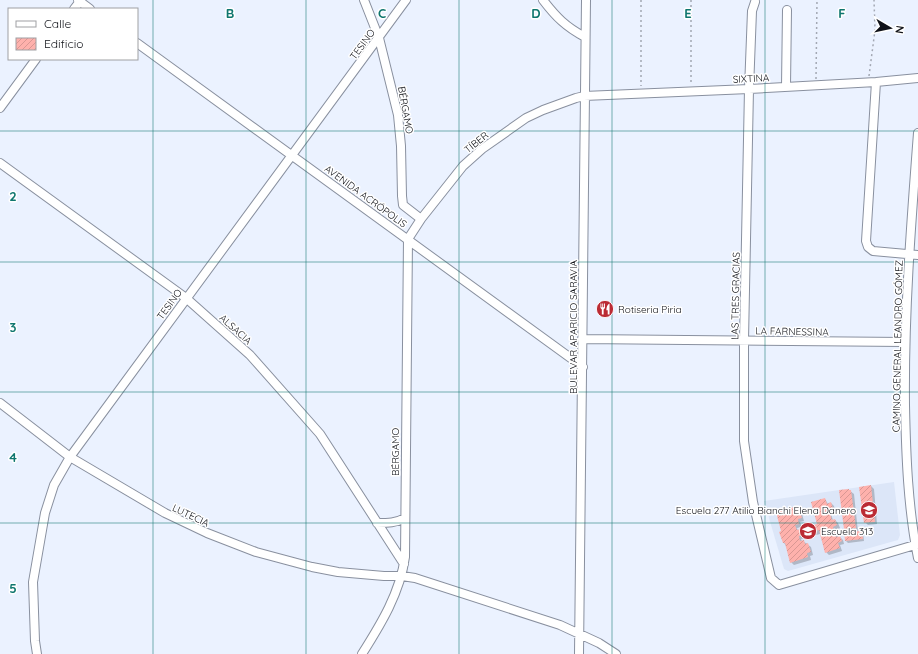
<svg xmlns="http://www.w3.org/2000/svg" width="918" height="654" font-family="Quicksand,sans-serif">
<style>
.built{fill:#dce6f8}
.shadow{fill:#0003}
.building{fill:url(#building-hatch)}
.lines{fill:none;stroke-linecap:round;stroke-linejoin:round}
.minor-casing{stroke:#89909f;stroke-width:10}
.path{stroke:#a3a8b3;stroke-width:1.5;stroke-dasharray:2 3;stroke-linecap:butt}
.minor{stroke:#fff;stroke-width:8}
.grid{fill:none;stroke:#0f766e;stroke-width:1;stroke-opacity:0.55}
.labels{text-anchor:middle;stroke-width:3;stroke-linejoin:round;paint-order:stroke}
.street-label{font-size:10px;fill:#101218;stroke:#fff}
.poi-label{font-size:10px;fill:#101218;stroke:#fff;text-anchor:start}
.grid-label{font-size:13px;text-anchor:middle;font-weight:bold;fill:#0f766e;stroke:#fff;stroke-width:3;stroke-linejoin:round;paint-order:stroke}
</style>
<defs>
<pattern id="building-hatch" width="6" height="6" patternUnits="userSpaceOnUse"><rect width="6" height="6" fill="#feb1ac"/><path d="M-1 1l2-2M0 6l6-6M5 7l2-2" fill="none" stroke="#d99793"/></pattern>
</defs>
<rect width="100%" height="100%" fill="#ebf2ff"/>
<path class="built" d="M894,482L900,535L898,540L788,571L784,569L764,501Z"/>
<path class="shadow" d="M871,486L874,489L877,524L868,525L865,522Z
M850,491L854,494L858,532H861L863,533L864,541L848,543L846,541L849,533L844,529Z
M825,499L828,504L831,503L834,506L835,511L831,513L833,521L835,520L838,523L840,528L835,530L838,538L840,537L843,540L844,544L840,545L842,551L829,555L826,552L820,534L801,539L802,541H803L811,547L813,555L810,556L811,560L794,565L791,562L786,546L784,543L794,508L802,514L804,521L800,522L802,527L797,528L798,531L818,525Z"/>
<path class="building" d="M600,306H611V312H599Z
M871,485L875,522L864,523L859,487Z
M849,489V490H851L856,528L844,529L839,490Z
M825,498L827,504L831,502L833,509L829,510L832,520L835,519L837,525L833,527L836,537L840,536L842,541L838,543L840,548L825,553L819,530L799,536L800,541L804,540L805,544L808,543L811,552L807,553L808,557L790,563L785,543H783L779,532L781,531L776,512L794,507L795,511L799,509L802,518L798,519L799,524L795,525L797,530L817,524L811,502Z
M862,531L863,539L845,541L844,532Z"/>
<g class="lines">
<defs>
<path id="minor" d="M78,0L90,9
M364,0L379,38L398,115L401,146L402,196L403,205L421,219
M543,0C556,17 566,27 585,37
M755,2L752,11L749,89L744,340V441L753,502L771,578L779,585L918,544
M74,9L81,0
M137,43L583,367
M876,82L866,241L868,247L873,251L918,255
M786,86L787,10
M0,108L36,59
M918,133C911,224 904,314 905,405C906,456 908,508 918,558
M0,163L186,298L250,355L320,434L404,564
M582,339L905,342
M0,403L70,457L165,513L207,533L256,552L312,567L338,572L384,576H402L415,578L560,625L599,643L616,654
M377,523C388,523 396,523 405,518
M37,654L35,641L33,582L45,513L54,485L70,457L406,0
M362,654C381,624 400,593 405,557L408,239L421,219L463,166L482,149L526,118L543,110L576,98L584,96L749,89L876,82L918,78
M579,654L586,0"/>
</defs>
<use href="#minor" class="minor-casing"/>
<path class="path" d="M641,0V86
M691,0V84
M869,76L875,30L874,0
M816,79L817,0"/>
<use href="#minor" class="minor"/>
</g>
<path class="grid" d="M153,0V654M306,0V654M459,0V654M612,0V654M765,0V654M0,131H918M0,262H918M0,392H918M0,523H918"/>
<defs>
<symbol id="restaurant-disc" viewBox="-11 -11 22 22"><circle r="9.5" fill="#bb2b34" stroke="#fff"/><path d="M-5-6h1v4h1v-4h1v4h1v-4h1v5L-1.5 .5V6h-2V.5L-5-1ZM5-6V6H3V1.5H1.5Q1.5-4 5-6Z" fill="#fff"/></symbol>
<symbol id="school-disc" viewBox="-11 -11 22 22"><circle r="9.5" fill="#bb2b34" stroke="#fff"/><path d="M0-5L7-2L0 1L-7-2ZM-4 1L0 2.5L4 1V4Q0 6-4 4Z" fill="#fff"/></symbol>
</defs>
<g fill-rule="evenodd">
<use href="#restaurant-disc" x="595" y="299" width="20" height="20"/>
<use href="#school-disc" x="859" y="500" width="20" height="20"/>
<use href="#school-disc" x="798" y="521" width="20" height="20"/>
</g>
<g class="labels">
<g class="street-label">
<text transform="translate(362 44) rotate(-54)" y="4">TESINO</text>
<text transform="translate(751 78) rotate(-3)" y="4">SIXTINA</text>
<text transform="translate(406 110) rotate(80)" y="4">BÉRGAMO</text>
<text transform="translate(476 142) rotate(-39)" y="4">TÍBER</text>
<text transform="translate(366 196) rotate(36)" y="4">AVENIDA ACRÓPOLIS</text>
<text transform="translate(735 296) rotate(-89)" y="4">LAS TRES GRACIAS</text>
<text transform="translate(169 304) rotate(-54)" y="4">TESINO</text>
<text transform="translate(573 327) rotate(-90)" y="4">BULEVAR APARICIO SARAVIA</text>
<text transform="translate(236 329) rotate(42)" y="4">ALSACIA</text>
<text transform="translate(792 331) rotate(1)" y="4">LA FARNESSINA</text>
<text transform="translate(897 346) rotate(-89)" y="4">CAMINO GENERAL LEANDRO GÓMEZ</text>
<text transform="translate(395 452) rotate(-90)" y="4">BÉRGAMO</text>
<text transform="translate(191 515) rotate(25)" y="4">LUTECIA</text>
</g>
<g class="poi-label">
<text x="618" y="313">Rotiseria Piria</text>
<text x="856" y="514" text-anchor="end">Escuela 277 Atilio Bianchi Elena Danero</text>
<text x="821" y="535">Escuela 313</text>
</g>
</g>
<g class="grid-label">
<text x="230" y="18">B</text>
<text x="382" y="18">C</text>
<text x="536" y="18">D</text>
<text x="688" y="18">E</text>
<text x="842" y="18">F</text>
<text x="13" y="201">2</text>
<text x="13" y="332">3</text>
<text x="13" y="462">4</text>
<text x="13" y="593">5</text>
</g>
<rect x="8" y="8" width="130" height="52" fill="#ffffff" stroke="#9fa0a3"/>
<rect x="16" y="21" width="20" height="6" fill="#ffffff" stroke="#9fa0a3"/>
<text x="44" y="28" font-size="12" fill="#101218">Calle</text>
<rect x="16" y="38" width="20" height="12" fill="url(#building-hatch)" stroke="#9fa0a3"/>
<text x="44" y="48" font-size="12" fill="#101218">Edificio</text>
<g transform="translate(890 28) rotate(99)" stroke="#ffffff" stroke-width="3" paint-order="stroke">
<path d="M0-3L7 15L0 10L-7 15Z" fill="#101218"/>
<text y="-6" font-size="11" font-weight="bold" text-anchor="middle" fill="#101218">N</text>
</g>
</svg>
